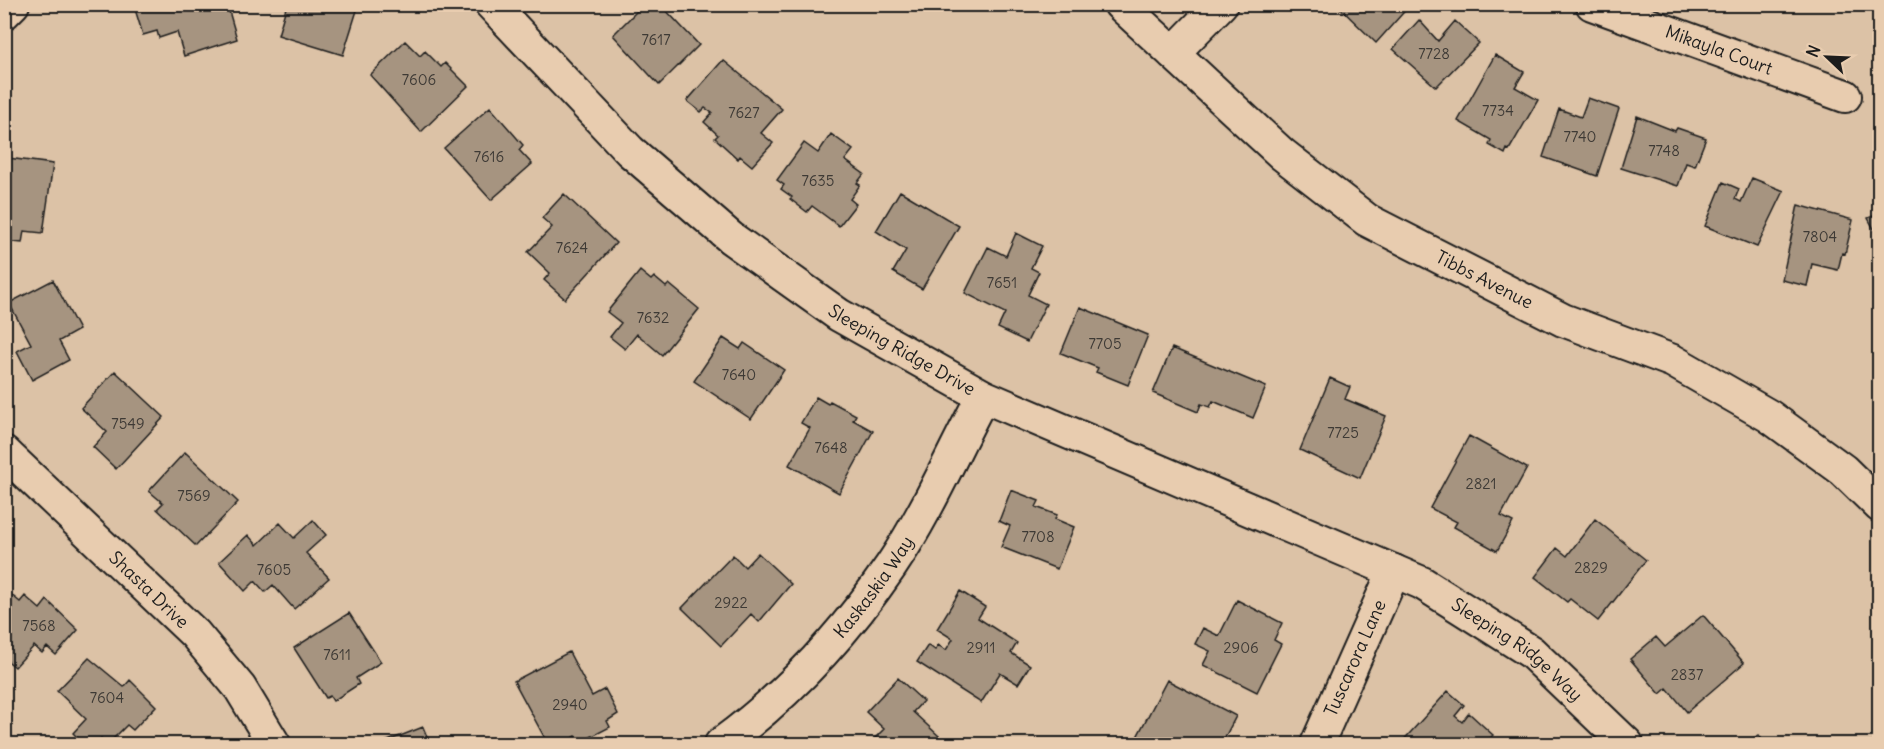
<svg xmlns="http://www.w3.org/2000/svg" width="1884" height="749" font-family="Delius,sans-serif">
<style>
.building{fill:#a69480;stroke:#1c1c1c;stroke-width:1.5}
.lines{fill:none;stroke-linecap:round;stroke-linejoin:round}
.minor-casing{stroke:#1c1c1c;stroke-width:36}
.minor{stroke:#e8ccaf;stroke-width:32}
.labels{text-anchor:middle;stroke-width:5;stroke-linejoin:round;paint-order:stroke}
.number-label{font-size:15px;fill:#3e3a35}
.street-label{font-size:18px;fill:#1c1c1c;stroke:#e8ccaf}
</style>
<rect width="100%" height="100%" fill="#dcc2a6"/>
<filter id="ink" filterUnits="userSpaceOnUse"><feTurbulence type="fractalNoise" baseFrequency=".0167" numOctaves="2"/><feDisplacementMap in="SourceGraphic" scale="12" xChannelSelector="R" yChannelSelector="G"/><feConvolveMatrix kernelMatrix="1 2 1 2 8 2 1 2 1" color-interpolation-filters="sRGB"/></filter>
<g filter="url(#ink)">
<path class="building" d="M227,4L237,39L184,56L177,32L159,38L157,31L143,35L134,6Z
M287,4H359L343,55L278,35Z
M644,4H660L699,45L659,85L613,35Z
M1336,4H1411L1376,43Z
M1419,20L1438,41L1455,21L1479,43L1436,87L1393,49Z
M405,41L420,56L425,51L441,67L445,63L468,86L421,132L370,75Z
M1495,55L1524,72L1515,87L1538,100L1509,150L1507,149L1505,154L1489,145L1491,140L1458,121Z
M723,60L782,109L761,133L773,143L752,166L740,156L738,159L715,138L718,135L704,122L712,113L705,108L701,112L687,101Z
M1588,98L1619,109L1597,176L1543,157L1559,109L1581,117Z
M490,107L523,145L519,150L532,164L491,200L444,148Z
M1637,116L1675,131L1677,128L1706,138L1695,166L1686,163L1678,186L1621,168Z
M831,134L853,150L845,160L864,174L857,183L860,185L850,199L856,204L839,226L812,206L807,212L790,199L792,197L781,189L784,185L777,180L804,143L818,153Z
M8,158L53,164L43,233L24,231L22,243L4,241V175Z
M1752,178L1784,191L1757,247L1705,226L1723,182L1739,189L1735,199L1741,202Z
M900,191L959,226L922,289L893,272L906,250L876,231Z
M564,194L616,243L565,299L544,280L550,273L528,252L552,227L542,218Z
M1798,205L1853,220L1845,254L1842,253L1838,270L1812,264L1807,286L1782,280Z
M1880,213V240L1868,218Z
M1016,233L1042,246L1031,268L1039,272L1028,295L1046,304L1027,342L998,328L1005,313L965,293L988,247L1006,256Z
M640,271L651,280L654,277L666,287L669,284L699,309L662,355L637,334L625,349L610,337L621,323L607,312Z
M53,280L79,330L59,341L69,360L32,380L17,351L31,344L9,303Z
M1080,307L1148,335L1128,385L1096,372L1098,368L1061,353Z
M723,338L740,349L744,343L784,370L751,419L694,381Z
M1172,348L1266,387L1253,418L1213,401L1210,407L1201,404L1198,412L1153,393Z
M115,371L164,417L116,469L93,447L107,432L81,408Z
M1330,378L1350,387L1345,399L1386,416L1360,478L1300,450Z
M816,397L828,404L830,401L856,415L853,420L873,431L839,493L789,465L810,428L801,423Z
M1469,436L1527,468L1501,516L1513,522L1497,551L1454,527L1457,522L1430,508Z
M185,452L238,502L196,546L157,509L163,503L149,491Z
M1011,490L1039,501L1036,507L1057,515L1055,519L1074,527L1057,569L1001,547L1010,526L999,521Z
M1595,519L1646,560L1598,621L1570,599L1567,602L1535,577L1557,548L1567,556Z
M313,520L326,535L306,553L329,578L294,609L273,585L265,592L255,581L245,591L219,562L248,535L257,545L280,523L294,538Z
M758,553L791,584L759,622L751,614L721,646L682,608L733,555L745,567Z
M4,589L20,602L25,596L40,609L47,600L78,630L56,655L47,647L42,653L34,646L15,667L4,658Z
M960,591L985,607L978,618L1017,643L1011,653L1030,665L1018,684L1000,673L981,703L917,662L928,645L935,650L938,645L946,650L953,639L937,629Z
M1237,600L1282,623L1274,640L1281,644L1257,692L1203,665L1210,651L1195,644L1203,628L1219,636Z
M349,613L381,662L356,678L359,684L333,701L330,696L326,698L294,648Z
M1703,615L1744,663L1687,712L1667,688L1660,694L1630,659L1656,637L1665,647Z
M569,652L592,696L605,689L618,714L607,721L610,727L579,743L576,736L567,741L569,744H548L514,681Z
M89,658L124,687L130,680L156,706L133,730L127,725L108,744L101,738L94,744H84L73,733L86,719L57,691Z
M898,678L923,701L913,712L939,736L931,744H869L884,729L866,712Z
M1167,680L1236,716L1223,741L1227,744H1151L1137,737Z
M1448,691L1464,705L1455,716L1462,722L1469,713L1493,735L1485,744H1400Z
M423,727L430,744H380Z
M1759,735L1765,744H1744Z"/>
<g class="lines">
<defs>
<g id="minor">
<path id="s1" d="M491,4L630,151L731,238L839,315L983,396L1422,583L1531,652L1627,744"/>
<path id="s2" d="M1120,4L1282,154L1367,220L1563,320L1673,361L1769,416L1843,470L1880,506"/>
<path id="s3" d="M1592,4L1845,96"/>
<path d="M4,13L13,4"/>
<path d="M1173,53L1221,4"/>
<path id="s4" d="M4,452L195,634L240,688L274,744"/>
<path id="s5" d="M721,744C787,696 845,633 891,566C927,513 953,452 983,396"/>
<path id="s6" d="M1317,744L1394,571"/>
</g>
</defs>
<use href="#minor" class="minor-casing"/>
<use href="#minor" class="minor"/>
</g>
</g>
<g class="labels">
<g class="number-label">
<text x="656" y="45">7617</text>
<text x="1434" y="59">7728</text>
<text x="419" y="85">7606</text>
<text x="1498" y="116">7734</text>
<text x="744" y="118">7627</text>
<text x="1580" y="142">7740</text>
<text x="1664" y="156">7748</text>
<text x="489" y="162">7616</text>
<text x="818" y="186">7635</text>
<text x="1820" y="242">7804</text>
<text x="572" y="253">7624</text>
<text x="1002" y="288">7651</text>
<text x="653" y="323">7632</text>
<text x="1105" y="349">7705</text>
<text x="739" y="380">7640</text>
<text x="128" y="429">7549</text>
<text x="1343" y="438">7725</text>
<text x="831" y="453">7648</text>
<text x="1481" y="489">2821</text>
<text x="194" y="501">7569</text>
<text x="1038" y="542">7708</text>
<text x="1591" y="573">2829</text>
<text x="274" y="575">7605</text>
<text x="731" y="608">2922</text>
<text x="39" y="631">7568</text>
<text x="981" y="653">2911</text>
<text x="1241" y="653">2906</text>
<text x="337" y="660">7611</text>
<text x="1687" y="680">2837</text>
<text x="107" y="703">7604</text>
<text x="570" y="710">2940</text>
</g>
<g class="street-label">
<text dy="6" stroke="none"><textPath href="#s3" startOffset="135">Mikayla Court</textPath></text>
<text dy="6" stroke="none"><textPath href="#s2" startOffset="460">Tibbs Avenue</textPath></text>
<text dy="6" stroke="none"><textPath href="#s1" startOffset="540">Sleeping Ridge Drive</textPath></text>
<text dy="6" stroke="none"><textPath href="#s5" startOffset="220">Kaskaskia Way</textPath></text>
<text dy="6" stroke="none"><textPath href="#s4" startOffset="200">Shasta Drive</textPath></text>
<text dy="6" stroke="none"><textPath href="#s1" startOffset="1227">Sleeping Ridge Way</textPath></text>
<text dy="6" stroke="none"><textPath href="#s6" startOffset="94">Tuscarora Lane</textPath></text>
</g>
</g>
<rect width="1884" height="749" fill="none" stroke="#e8ccaf" stroke-width="24"/>
<rect x="12" y="12" width="1860" height="725" fill="none" stroke="#1c1c1c" stroke-width="2" filter="url(#ink)"/>
<g transform="translate(1827 57) rotate(293)" stroke="#e8ccaf" stroke-width="4.5" paint-order="stroke">
<path d="M0-4.5L10 22L0 15L-10 22Z" fill="#1c1c1c"/>
<text y="-9" font-size="16" font-weight="bold" text-anchor="middle" fill="#1c1c1c">N</text>
</g>
</svg>
